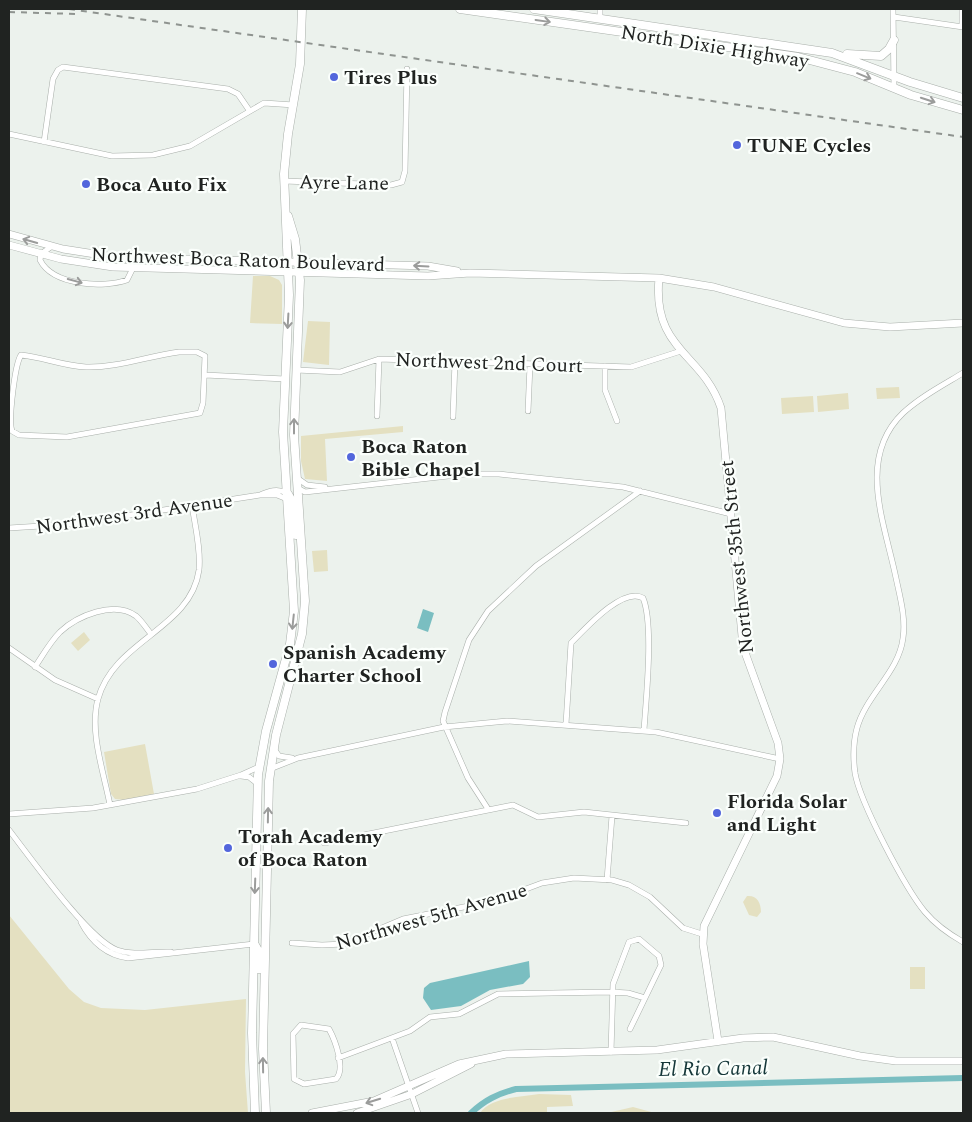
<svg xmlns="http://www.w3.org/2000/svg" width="972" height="1122" font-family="Spectral,serif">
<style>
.green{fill:#e4e0c1}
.water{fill:#7abec1}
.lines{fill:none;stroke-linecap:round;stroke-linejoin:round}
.canal{stroke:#7abec1;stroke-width:6}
.minor-casing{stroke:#a9afaa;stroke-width:6}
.tertiary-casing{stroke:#a9afaa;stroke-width:8}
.secondary-casing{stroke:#a9afaa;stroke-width:9}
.minor{stroke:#fff;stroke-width:5}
.tertiary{stroke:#fff;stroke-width:7}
.secondary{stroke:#fff;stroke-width:8}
.rail{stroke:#8f9490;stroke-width:2;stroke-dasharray:6 6;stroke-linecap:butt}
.oneway{stroke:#9b9c9b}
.poi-dot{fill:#5366dc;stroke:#fbfffc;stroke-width:2}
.labels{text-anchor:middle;stroke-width:4.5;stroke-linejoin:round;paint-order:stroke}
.street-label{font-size:20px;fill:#202321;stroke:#fbfffc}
.poi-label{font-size:20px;font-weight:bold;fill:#202321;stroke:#fbfffc;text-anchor:start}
.water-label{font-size:21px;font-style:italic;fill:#153739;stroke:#fbfffc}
</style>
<rect width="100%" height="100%" fill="#ecf2ed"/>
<path class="green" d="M253,276H270L279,280L282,285V324L250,323Z
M308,321L330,322L329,365L303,362Z
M899,387L900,398L877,399L876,388Z
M848,393L849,409L818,412L817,396Z
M813,396L814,412L782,414L781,398Z
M403,426V432L325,439L327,481L305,479L301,461V436Z
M327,550L328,571L314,572L312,551Z
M84,632L90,640L78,651L71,643Z
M145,744L154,794L125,800L115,799L111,794L104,752Z
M747,896C757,895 761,903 761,912L757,917L749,915L743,902Z
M9,915L69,989L84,1002L101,1008L145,1010L246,999L245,1072L248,1113H9Z
M910,967H925V989H910Z
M539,1094L571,1095L573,1106L547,1107V1113H480C491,1097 520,1097 539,1094Z
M633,1107L655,1113H607Z"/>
<path class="water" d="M423,609L434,613L428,632L417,628Z
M529,961L530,977L523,984L490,990L461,1006L431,1010L423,998L424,988L430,983Z"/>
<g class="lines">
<path class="canal" d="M471,1113C485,1100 497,1094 516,1089L963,1078"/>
<defs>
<path id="minor" d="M600,9V18
M893,9L894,88
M962,9V26
M894,17L963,27
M9,134L112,156L153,155L190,146L264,103L294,105
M44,142L53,79L58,70L63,67L228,89L238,94L249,110
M284,181L391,185L402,182L405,171L407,69
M52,246L41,254L40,260C53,286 104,288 127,280L133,268L126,258
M179,352H197L205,356L203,403L200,413L67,437L19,435L12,431C8,420 15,364 21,355C43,357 63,366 86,367C117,368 148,356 179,352Z
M605,366V390L617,421
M296,370L340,372L379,359L631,367L681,351
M963,373C943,385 920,397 903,413C856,458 885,524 896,578C900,597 906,618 903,638C899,672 866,695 857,728C853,743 853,758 855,773C860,802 905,888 925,912C935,924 949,934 963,942
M205,375L285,379
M528,411L530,365
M377,416L379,359
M453,417L455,361
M297,478L307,485L325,487
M297,488L305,492L466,474H499L623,487L731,514
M260,495H277L287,499
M9,528L73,524L260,495C269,491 277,488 287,493
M9,648L55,680L98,699
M35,667C43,655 50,642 60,632C77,616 114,600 136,616C142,621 146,628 151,634
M566,724L571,643C585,629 623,586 643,598C654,624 646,700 644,730
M274,749L279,756L292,758
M270,769L298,758L444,727L507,721L656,732L780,759
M241,776L249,777L258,784
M110,805C104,773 89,732 98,699C114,640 191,629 199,570C201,549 195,526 192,505
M488,809L468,778L443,721L445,712L469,640L488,611L536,566L640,491
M9,814L93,808L197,789L241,775L259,767
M9,830C30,857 89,940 117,950C134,956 154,951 171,952
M324,843L513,805L538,817L584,812L686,823
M607,880L612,816
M81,922C91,941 107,955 128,958L254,944
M292,943L322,945L344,944L403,919L494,901L542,883L574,878L612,880L629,885L650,897L683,928L702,934
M301,1025L329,1029C335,1040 346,1069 336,1079L304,1084L294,1079L293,1034Z
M392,1038L418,1113
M611,1052L613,984L629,942L639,939L659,956L661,965L630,1029
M338,1058L410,1031L430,1017L459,1014L498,994L611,992L628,993L645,998"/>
<path id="tertiary" d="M9,234L63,249L114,257L428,266L457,271
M9,245L61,259L113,267L428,276L470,273L659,278L714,287L844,323L890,327L963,323
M659,278C652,351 703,353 721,408L743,647L778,743L780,759L777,776L704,926L703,944L718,1041
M312,1113L374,1101L459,1064L506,1054L657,1050L743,1038L773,1037L860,1056L896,1061H963
M357,1113L412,1094L471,1064"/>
<path id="secondary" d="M460,9L798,57L855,72L911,95L963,110
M534,9L832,53L910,82L963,98
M847,54L881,56L889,49L894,40
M288,494L293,503L296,535
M255,945L259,952V969
M255,1113L252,1033L258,775L266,731L290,644L294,611L283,432L289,295L284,174L288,134L300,64L302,9
M266,1113L263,1049L269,781L276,735L302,634L305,601L294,435L300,280L295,239L288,216"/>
</defs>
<use href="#minor" class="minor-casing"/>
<use href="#tertiary" class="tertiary-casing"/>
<use href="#secondary" class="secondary-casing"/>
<use href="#minor" class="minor"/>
<use href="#tertiary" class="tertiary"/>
<use href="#secondary" class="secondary"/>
<path class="rail" d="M69,9L963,137
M9,12L76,14"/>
</g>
<defs><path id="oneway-shaft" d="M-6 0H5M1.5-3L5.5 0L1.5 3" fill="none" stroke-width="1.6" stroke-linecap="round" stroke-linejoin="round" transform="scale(1.25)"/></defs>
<g class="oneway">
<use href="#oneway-shaft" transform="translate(543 21) rotate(8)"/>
<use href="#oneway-shaft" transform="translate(864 76) rotate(22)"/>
<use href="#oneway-shaft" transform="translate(928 100) rotate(18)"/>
<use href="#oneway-shaft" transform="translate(30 241) rotate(-164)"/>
<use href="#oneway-shaft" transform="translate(421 266) rotate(-177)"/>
<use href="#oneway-shaft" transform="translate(75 281) rotate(15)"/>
<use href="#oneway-shaft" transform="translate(288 321) rotate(93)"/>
<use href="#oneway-shaft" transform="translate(294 426) rotate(-90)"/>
<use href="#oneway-shaft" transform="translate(293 622) rotate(96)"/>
<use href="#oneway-shaft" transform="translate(268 815) rotate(-89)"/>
<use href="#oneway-shaft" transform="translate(255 886) rotate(92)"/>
<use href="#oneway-shaft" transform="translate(263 1065) rotate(-91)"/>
<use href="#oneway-shaft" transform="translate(373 1101) rotate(163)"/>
</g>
<g class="poi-dot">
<circle cx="334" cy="77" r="5"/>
<circle cx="737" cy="145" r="5"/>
<circle cx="86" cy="184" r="5"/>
<circle cx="351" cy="457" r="5"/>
<circle cx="273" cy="664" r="5"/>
<circle cx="717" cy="813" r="5"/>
<circle cx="228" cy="848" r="5"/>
</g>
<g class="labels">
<g class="street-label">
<text transform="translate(715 46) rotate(9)" y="7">North Dixie Highway</text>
<text transform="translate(344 182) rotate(1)" y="7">Ayre Lane</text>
<text transform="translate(238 259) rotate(2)" y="7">Northwest Boca Raton Boulevard</text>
<text transform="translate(489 362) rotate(2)" y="7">Northwest 2nd Court</text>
<text transform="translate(134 513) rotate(-8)" y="7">Northwest 3rd Avenue</text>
<text transform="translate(736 557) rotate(-96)" y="7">Northwest 35th Street</text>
<text transform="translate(431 916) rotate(-16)" y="7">Northwest 5th Avenue</text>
</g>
<g class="poi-label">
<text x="344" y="84">Tires Plus</text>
<text x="747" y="152">TUNE Cycles</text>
<text x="96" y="191">Boca Auto Fix</text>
<text x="361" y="453">Boca Raton<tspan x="361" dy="23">Bible Chapel</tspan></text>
<text x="283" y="659">Spanish Academy<tspan x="283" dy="23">Charter School</tspan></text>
<text x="727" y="808">Florida Solar<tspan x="727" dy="23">and Light</tspan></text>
<text x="238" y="843">Torah Academy<tspan x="238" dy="23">of Boca Raton</tspan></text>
</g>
<g class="water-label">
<text transform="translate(713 1068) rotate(-1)" y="7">El Rio Canal</text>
</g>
</g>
<rect width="972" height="1122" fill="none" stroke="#202321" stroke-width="20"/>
</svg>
